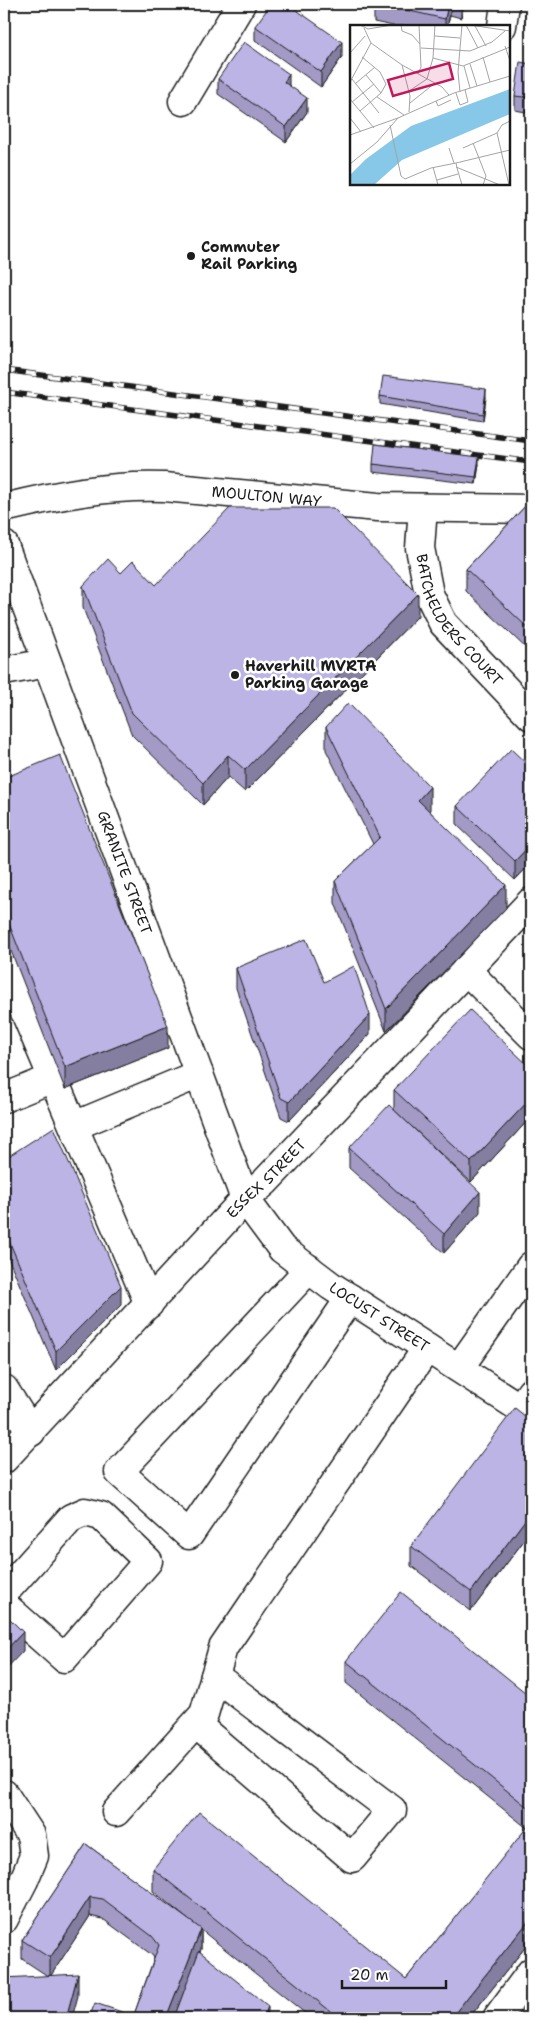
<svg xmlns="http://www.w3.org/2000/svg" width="535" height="2022" font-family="'Shantell Sans',sans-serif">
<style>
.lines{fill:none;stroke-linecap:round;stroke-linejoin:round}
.minor-casing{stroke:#1c1c1c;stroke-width:31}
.major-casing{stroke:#1c1c1c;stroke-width:31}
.minor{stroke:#fff;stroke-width:28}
.major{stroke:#fff;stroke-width:28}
.rail-casing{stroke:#1c1c1c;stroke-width:5.5}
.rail{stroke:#fff;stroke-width:4;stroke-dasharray:11;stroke-linecap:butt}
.wall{fill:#a39bc6;stroke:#1c1c1c}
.shaded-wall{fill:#847ea1;stroke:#1c1c1c}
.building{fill:#bdb4e6;stroke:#1c1c1c}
.poi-dot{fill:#1c1c1c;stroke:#fff;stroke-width:2}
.labels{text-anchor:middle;stroke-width:5;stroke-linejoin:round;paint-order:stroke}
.poi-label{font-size:15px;font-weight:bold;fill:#1c1c1c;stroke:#fff;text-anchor:start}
.street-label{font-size:15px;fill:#1c1c1c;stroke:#fff}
.inset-road{fill:none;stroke:#a4a4a4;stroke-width:1}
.view{fill:#c2185b;fill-opacity:0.15;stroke:#c2185b;stroke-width:2.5}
.inset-edge{fill:none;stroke:#1c1c1c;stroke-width:2.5}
</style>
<rect width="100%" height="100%" fill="#fff"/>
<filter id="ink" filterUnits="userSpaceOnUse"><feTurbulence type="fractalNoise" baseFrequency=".02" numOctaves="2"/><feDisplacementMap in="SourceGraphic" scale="10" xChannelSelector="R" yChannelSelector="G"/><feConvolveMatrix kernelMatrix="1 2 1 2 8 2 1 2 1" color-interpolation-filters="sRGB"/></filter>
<g filter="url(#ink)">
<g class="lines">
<defs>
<g id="minor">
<path d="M502,26L505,4"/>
<path d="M183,101L241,4"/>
<path id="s1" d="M423,508L420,548L429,594L443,623L531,716"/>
<path id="s2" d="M4,545L245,1199"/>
<path d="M4,671L47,663"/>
<path d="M4,963L149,1304"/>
<path d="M466,970L531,1035"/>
<path d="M4,1098L53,1078"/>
<path d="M74,1126L199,1074"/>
<path d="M309,1269L119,1472L189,1535L350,1298"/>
<path d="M459,1368L531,1266"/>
<path d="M4,1389L31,1432"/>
<path d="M520,1408L531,1392"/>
<path d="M4,1593L71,1518L85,1512L101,1516L148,1561L64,1658L4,1605"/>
<path d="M196,1724L352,1858L392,1810L215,1676"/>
<path d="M4,1794L31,1835L34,1856L24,1880L4,1919"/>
<path d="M116,1812L204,1714L223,1648L427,1348"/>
</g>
<g id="major">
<path id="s3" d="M4,508C57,495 109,485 164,487L378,507L531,509"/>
<path id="s4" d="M245,1199L282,1249L331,1286L531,1415"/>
<path id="s5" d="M4,1459L245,1199L265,1182L531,902"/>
<path d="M497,2018L531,1972"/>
</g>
</defs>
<use href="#minor" class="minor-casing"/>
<use href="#major" class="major-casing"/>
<use href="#minor" class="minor"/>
<use href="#major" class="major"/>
<defs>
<path id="rail" d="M4,370L531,441
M4,392L531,462"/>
</defs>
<use href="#rail" class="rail-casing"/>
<use href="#rail" class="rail"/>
</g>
<path class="wall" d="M374,4H464L461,18L450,15L447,26H393L374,22Z
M255,26L342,57L321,87L255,40Z
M531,64V113L515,110V96Z
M218,79L289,85L307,112L286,142L218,94Z
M380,396L486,397L483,421L380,404Z
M373,464H479L476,484L373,472Z
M531,500V653L466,591V569Z
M121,573L156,585L418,616L245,792L228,777L203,805L132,735L83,608V586Z
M4,625L7,635V657L4,658Z
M326,727L430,810H429L506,908L386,1031L335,903V881L373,844L326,750Z
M531,768V863L515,880L457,825V806Z
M4,778L168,1048L65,1089L4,933Z
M236,968L324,982L370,1034L289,1121L281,1117L236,988Z
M531,1068V1117L471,1182L394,1110V1090Z
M349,1148L480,1212L444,1253L349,1168Z
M4,1159L121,1305L56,1370L4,1248Z
M531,1421V1531L471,1611L411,1566V1546Z
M346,1661L531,1697V1940L469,2018H311L201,1930V1949L200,1952L268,2018L179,2004L174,2018H89L135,2017V2012L154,1958L152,1955L103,1919L90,1916L51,1975L78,1996L22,1959V1940L86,1844L196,1926L153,1891V1869L406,1979L527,1828L346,1683Z"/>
<path class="shaded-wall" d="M448,4H450V15L447,26H445V19Z
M461,4H464L461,18Z
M342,42V57L321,87V72Z
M289,74V89L284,82Z
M307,98V112L286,142V127Z
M486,389V397L483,421V414Z
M479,457V464L476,484V477Z
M418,594V616L245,792V770Z
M228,755V777L203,805V783Z
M430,787V810L418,822V800Z
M531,844V863L515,880V861Z
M506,885V908L386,1031V1009Z
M370,1015V1034L289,1121V1102Z
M168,1026V1048L65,1089V1067Z
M531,1098V1117L471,1182V1162Z
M480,1192V1212L444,1253V1234Z
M121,1286V1305L56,1370V1351Z
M531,1512V1531L471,1611V1592Z
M23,1632V1651L4,1671V1652Z
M5,1808V1830L4,1831V1809Z
M90,1897V1916L50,1977V1958Z
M531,1918V1940L469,2018H451Z
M201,1929V1949L174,2018H166Z
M78,1974V1996L72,2018H66Z
M268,2006V2018H264Z"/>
<path class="building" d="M271,4H288L342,42L321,72L255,26Z
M379,4H448L445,19Z
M244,42L289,74L284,82L307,98L286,127L218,79Z
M520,62L531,64V98L515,96Z
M383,376L486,389L483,414L380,396Z
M375,444L479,457L476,477L373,464Z
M531,500V631L466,569Z
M230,508H333L418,594L245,770L228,755L203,783L132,713L83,586L108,559L121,573L133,561L156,585Z
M4,625L7,635H4Z
M348,703L430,787L418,800L506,885L386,1009L335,881L380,837L326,727Z
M511,749L531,768V844L515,861L457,806Z
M60,755L168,1026L65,1067L4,911V778Z
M306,939L324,982L354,966L370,1015L289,1102L281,1098L236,968Z
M470,1010L531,1068V1098L471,1162L394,1090Z
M389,1105L480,1192L444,1234L349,1148Z
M54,1127L121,1286L56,1351L4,1229V1159Z
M515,1408L531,1421V1512L471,1592L411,1546Z
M401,1592L531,1697V1810L346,1661Z
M4,1613L23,1632L4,1652Z
M199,1812L406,1979L531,1822V1918L451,2018H339L153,1869Z
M86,1844L201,1929L166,2018H155L135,2012L159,1945L152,1936L103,1899L90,1897L50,1958L22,1940Z
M199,1951L268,2006L264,2018H174Z
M78,1974L66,2018H4V1978Z
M95,2003L140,2018H89Z"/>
</g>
<g class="poi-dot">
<circle cx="191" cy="256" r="5"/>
<circle cx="235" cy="675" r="5"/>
</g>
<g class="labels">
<g class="poi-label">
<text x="201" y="252">Commuter<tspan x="201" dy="17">Rail Parking</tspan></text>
<text x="245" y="671">Haverhill MVRTA<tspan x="245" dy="17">Parking Garage</tspan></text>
</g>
<g class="street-label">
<text dy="5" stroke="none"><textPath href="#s3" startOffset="265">MOULTON WAY</textPath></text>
<text dy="5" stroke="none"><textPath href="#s1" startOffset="124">BATCHELDERS COURT</textPath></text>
<text dy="5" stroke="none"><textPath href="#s2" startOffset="349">GRANITE STREET</textPath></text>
<text dy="5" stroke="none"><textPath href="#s5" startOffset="384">ESSEX STREET</textPath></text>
<text dy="5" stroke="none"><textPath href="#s4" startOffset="181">LOCUST STREET</textPath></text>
</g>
</g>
<g transform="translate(350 25)">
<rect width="160" height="160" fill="#fff"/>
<path d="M160,64V89L52,135L24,160H0V150L16,134L61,101Z" fill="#87c8e8"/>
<path class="inset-road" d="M10,0L18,4L42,0M51,0L52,6L62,10L70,19M116,0L128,23M120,0L160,6M125,1L136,21M14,3L21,18L52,40L92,62L99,70M85,11L110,13M155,21L160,36M71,23L120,26L142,17L155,6M0,28L15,11M133,32L140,57M83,33L113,41L160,22M120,39L127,61M52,40L60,71L59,87M114,41L120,63M68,49L71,42L69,0M16,50L31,68M2,54L29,88M77,54L83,33L85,0M0,57L21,18M5,59L25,42M59,66L77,54M110,67L108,47L112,0M106,68L110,80L118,77L115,65M27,72L54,90M0,74L24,103M86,76L88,81L101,75M2,77L24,59M60,78L85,58M10,86L31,68L36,59L30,47L12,32M0,93L11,107M40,100L51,151L55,154L81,143L106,138L107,143M147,108L159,160M0,110L48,93M123,118L136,151L133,160M99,123L104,138M113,123L147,108L152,100L160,96M106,138L160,125M0,139L27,117L48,93L104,68L160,51M83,142L88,160M106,142L150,160M107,143L112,160M87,155L108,149"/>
<path class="view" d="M99,38L103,54L43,71L38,55Z"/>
<rect width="160" height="160" class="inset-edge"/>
</g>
<rect width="535" height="2022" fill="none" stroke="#fff" stroke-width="20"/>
<rect x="10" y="10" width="515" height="2002" fill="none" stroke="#1c1c1c" stroke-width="2" filter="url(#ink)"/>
<path d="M342 1980v8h104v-8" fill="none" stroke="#1c1c1c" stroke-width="2.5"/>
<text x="350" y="1980" font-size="15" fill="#1c1c1c" stroke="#ffffff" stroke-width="4" paint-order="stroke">20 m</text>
</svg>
